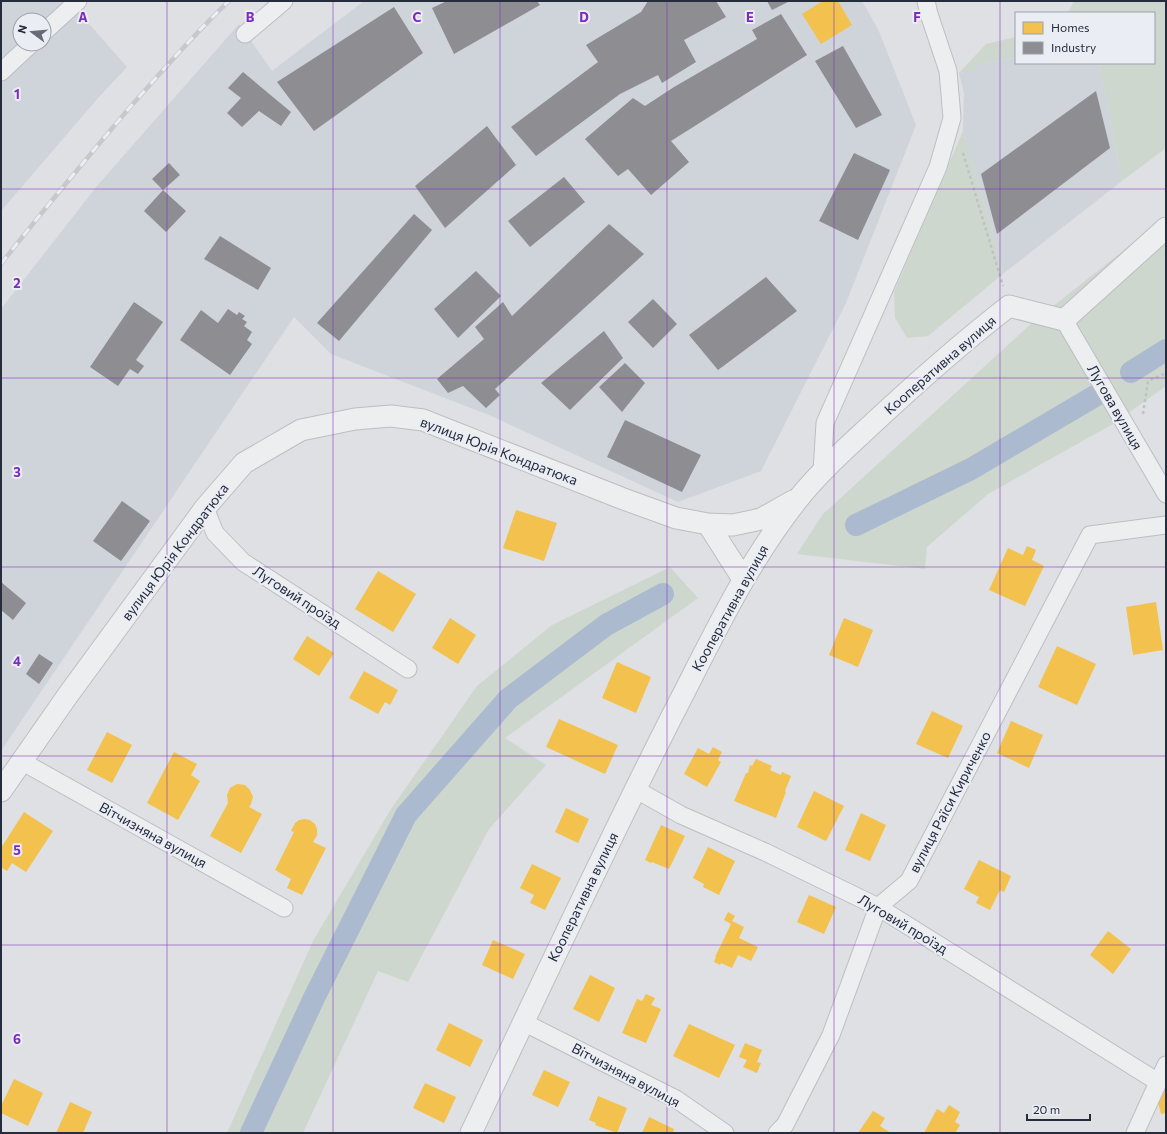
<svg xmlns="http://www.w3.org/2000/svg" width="1167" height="1134" font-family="Commissioner,sans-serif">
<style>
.built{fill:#cfd3da;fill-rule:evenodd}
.green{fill:#ced7ce}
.homes{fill:#f2c14e}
.industry{fill:#8d8d92}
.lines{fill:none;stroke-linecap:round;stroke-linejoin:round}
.canal{stroke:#acbacf;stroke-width:22}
.minor-casing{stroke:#bcbec1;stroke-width:19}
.tertiary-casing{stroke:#bcbec1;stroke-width:23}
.path{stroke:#c0c1c6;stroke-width:2.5;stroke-dasharray:3 3;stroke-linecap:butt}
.minor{stroke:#edeef0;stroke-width:17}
.tertiary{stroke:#edeef0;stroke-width:21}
.rail-casing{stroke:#c7c8cb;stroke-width:4.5}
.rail{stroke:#eaeef4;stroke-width:3;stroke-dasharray:9;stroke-linecap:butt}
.grid{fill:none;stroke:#7b2cbf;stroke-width:1;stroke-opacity:0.55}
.labels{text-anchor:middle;stroke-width:4;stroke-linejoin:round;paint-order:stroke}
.street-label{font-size:14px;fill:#252c3c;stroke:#eaeef4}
.grid-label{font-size:13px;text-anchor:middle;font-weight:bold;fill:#7b2cbf;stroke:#eaeef4;stroke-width:4;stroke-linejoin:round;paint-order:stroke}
</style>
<rect width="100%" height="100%" fill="#dee0e3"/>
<path class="built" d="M1,1H69L127,67L98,98L1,211ZM20,20H44V44H20Z
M364,1H862L878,29L916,125L846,303L761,471L678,502L489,415L331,354L294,317L1,751V309L97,186L239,24L272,71Z
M1016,58V63H1099L1122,181L1004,273L963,131L964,93L959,73L975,70V65Z"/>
<path class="green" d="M1074,1H1166V148L1122,181L1099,63H1154V13H1068Z
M1016,37V58L975,65L976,70L959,73L986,44Z
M963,131L1004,273L928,336L907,338L895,318L894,292Z
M1166,217V386L1113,424L988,494L927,547L925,569L797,554L823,514L1033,322Z
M670,567L698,598L505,738L546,765L489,829L408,982L378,971L303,1133H227L313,941L391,809L477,686L552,625Z"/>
<path class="homes" d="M823,1H838L852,25L821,44L802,14Z
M516,510L557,523L544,561L503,548Z
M1027,546L1036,550L1032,560L1044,566L1025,606L989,590L1008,548L1023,555Z
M378,571L416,594L393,632L355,609Z
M1156,602L1163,650L1133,655L1126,607Z
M450,618L476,635L458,664L432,648Z
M844,618L873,630L858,667L829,655Z
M307,636L334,653L319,676L293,659Z
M1057,646L1096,664L1077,705L1038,687Z
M617,662L651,677L636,713L602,698Z
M364,671L398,690L390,705L385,702L378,714L349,698Z
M932,711L963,726L948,758L916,744Z
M559,719L618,745L605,774L546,747Z
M1011,721L1043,735L1029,768L997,753Z
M107,732L132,745L112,783L87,770Z
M713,747L722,752L718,760L721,762L707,787L684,774L698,748L709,754Z
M174,752L197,764L191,775L200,781L178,820L147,803Z
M756,759L772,766L770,770L781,775L782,772L791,776L785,791L786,792L776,818L734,801L746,773H748L750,765L752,766Z
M237,784L245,785L250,790L253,797L251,804L249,807L262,814L241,853L210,836L228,803L227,795L230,788Z
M814,791L844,806L826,841L797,827Z
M566,808L589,819L578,843L555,832Z
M24,812L53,831L26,872L12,863L7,871L1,867V848Z
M861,813L886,825L870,861L845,850Z
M305,819L310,820L315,824L317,829V835L313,842L326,848L302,895L287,888L291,879L275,870L294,832L291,831L295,823L299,820Z
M661,825L685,836L669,869L652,862L651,863L645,860Z
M708,847L735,861L719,895L703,887L704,884L693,878Z
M979,860L1011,876L1004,892L1000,890L990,910L976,903L979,897L964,889Z
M532,864L561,878L545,910L530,903L534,895L520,888Z
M809,895L836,907L824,934L797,922Z
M728,912L735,916L732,921L744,927L739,938L758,947L751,961L738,955L732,968L721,963L720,965L714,962L716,957H715L731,924L724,920Z
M1108,931L1131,949L1113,974L1090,955Z
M493,940L525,954L513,979L482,965Z
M590,975L615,988L599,1022L573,1009Z
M646,994L655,998L651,1005L661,1009L646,1043L622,1033L637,999L642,1001Z
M449,1023L483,1040L470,1067L436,1050Z
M689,1024L735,1045L719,1078L673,1056Z
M745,1043L762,1050L757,1062L761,1063L757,1073L743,1067L747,1060L739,1057Z
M544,1070L570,1082L558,1107L532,1095Z
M14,1079L43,1093L28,1126L1,1113V1106Z
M1166,1080V1113L1161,1114L1153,1083Z
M425,1083L456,1097L444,1123L413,1108Z
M598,1096L627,1108L617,1133L595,1125L596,1123L589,1120Z
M70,1102L92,1112L83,1133H56Z
M949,1105L960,1112L955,1122L960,1125L955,1133H924L937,1109L944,1113Z
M873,1111L885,1118L880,1126L891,1133H858Z
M649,1117L674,1129L673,1133H642Z"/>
<path class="industry" d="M447,1H537L540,5L454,54L432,8Z
M648,1H716L726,17L684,40L696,62L662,83L658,75L620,94L536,156L511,127L598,62L586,45L641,12Z
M767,1H790L772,10Z
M394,7L423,53L314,131L277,82Z
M781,14L807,55L671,141L689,162L651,195L628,169L618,176L585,139L633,98L645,106L674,87L757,39L752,30Z
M843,46L882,115L856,128L815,61Z
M243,72L291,112L281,126L259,111L242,127L227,113L241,98L228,88Z
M1096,91L1110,148L997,234L981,174Z
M487,126L516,165L445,228L415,186Z
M854,153L890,170L858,240L819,221Z
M169,163L180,175L163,190L152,179Z
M564,177L585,202L530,247L508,221Z
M163,190L186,211L166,232L144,211Z
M414,214L432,230L339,341L317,323Z
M609,224L644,254L495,389L500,395L486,408L463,386L448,393L437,379L484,339L475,327L503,302L512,316Z
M220,236L271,268L258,290L204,259Z
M476,271L501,296L458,338L434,309Z
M766,277L797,311L718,370L689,335Z
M653,299L677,324L653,348L628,322Z
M134,302L163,322L136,360L144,366L138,374L130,369L118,386L90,367Z
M228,309L237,315L239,312L245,316L242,319L247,322L244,326L252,332L247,340L252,344L230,375L180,340L201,310L218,323Z
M604,331L623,358L570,410L541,383Z
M625,363L645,383L622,412L599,387Z
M625,420L701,455L682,492L607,457Z
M122,501L150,521L121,561L93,541Z
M1,582L26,603L13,620L1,610Z
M39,654L53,663L39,684L26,674Z"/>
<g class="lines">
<path class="canal" d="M1131,372L1166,350
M856,525L971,469L1095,396
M251,1133L314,998L406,815L508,699L606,625L663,594"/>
<defs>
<path id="minor" d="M44,32L78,1
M245,34L284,1
M1,72L31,44
M1064,320L1166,494
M822,472L825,423L938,167L952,118L948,71L929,14L926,1
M205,508L215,533L243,562L408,669
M21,761L284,908
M635,789L681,815L765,852L878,907L1158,1082
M523,1022L676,1099L725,1133
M777,1133L785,1125L831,1035L878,907L909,881L1090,535L1166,525
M1135,1133L1166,1065"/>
<path id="tertiary" d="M708,524L743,579
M1,791L68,695L205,508L244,463L301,430L355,419L391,416L423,420L621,498L676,518L708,524L733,525L761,519L793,501
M471,1133C537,994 602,854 672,716C711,641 745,566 798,499C819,473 844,450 869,427C914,385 960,344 1009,306L1064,320L1166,228"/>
</defs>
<use href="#minor" class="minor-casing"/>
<use href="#tertiary" class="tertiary-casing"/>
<path class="path" d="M963,153L1003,286
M1143,414L1148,381L1166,373"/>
<use href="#minor" class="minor"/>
<use href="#tertiary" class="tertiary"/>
<defs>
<path id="rail" d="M1,264C43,210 87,158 131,106C163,70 194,34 229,1"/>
</defs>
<use href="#rail" class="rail-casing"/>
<use href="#rail" class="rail"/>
</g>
<path class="grid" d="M167,1V1133M333,1V1133M500,1V1133M667,1V1133M834,1V1133M1000,1V1133M1,189H1166M1,378H1166M1,567H1166M1,756H1166M1,945H1166"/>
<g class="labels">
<g class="street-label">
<text transform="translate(940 365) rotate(-41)" y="5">Кооперативна вулиця</text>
<text transform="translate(1115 407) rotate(60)" y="5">Лугова вулиця</text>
<text transform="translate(499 451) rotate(21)" y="5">вулиця Юрія Кондратюка</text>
<text transform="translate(175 552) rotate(-53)" y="5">вулиця Юрія Кондратюка</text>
<text transform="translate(297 597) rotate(33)" y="5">Луговий проїзд</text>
<text transform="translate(730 608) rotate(-61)" y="5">Кооперативна вулиця</text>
<text transform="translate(950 802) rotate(-62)" y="5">вулиця Раїси Кириченко</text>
<text transform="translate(153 835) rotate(29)" y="5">Вітчизняна вулиця</text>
<text transform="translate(583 897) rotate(-64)" y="5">Кооперативна вулиця</text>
<text transform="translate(903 924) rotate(31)" y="5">Луговий проїзд</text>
<text transform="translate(626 1075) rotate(28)" y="5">Вітчизняна вулиця</text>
</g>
</g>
<g class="grid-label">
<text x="83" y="22">A</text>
<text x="250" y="22">B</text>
<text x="417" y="22">C</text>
<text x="584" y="22">D</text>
<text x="750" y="22">E</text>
<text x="917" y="22">F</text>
<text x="17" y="99">1</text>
<text x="17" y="288">2</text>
<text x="17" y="477">3</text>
<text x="17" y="666">4</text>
<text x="17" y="855">5</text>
<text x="17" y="1044">6</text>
</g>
<rect width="1167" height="1134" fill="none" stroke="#252c3c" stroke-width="4"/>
<rect x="1015" y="12" width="140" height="52" fill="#eaeef4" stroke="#9ba0aa"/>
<rect x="1023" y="22" width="20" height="12" fill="#f2c14e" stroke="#9ba0aa"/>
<text x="1051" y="32" font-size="12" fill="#252c3c">Homes</text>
<rect x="1023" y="42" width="20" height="12" fill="#8d8d92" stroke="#9ba0aa"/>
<text x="1051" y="52" font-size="12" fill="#252c3c">Industry</text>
<g transform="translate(32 32) rotate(286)"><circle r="19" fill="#eaeef4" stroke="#9ba0aa"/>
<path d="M0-3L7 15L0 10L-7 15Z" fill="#666b76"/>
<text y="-6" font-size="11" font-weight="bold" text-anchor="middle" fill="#252c3c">N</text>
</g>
<path d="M1027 1114v6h63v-6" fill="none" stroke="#252c3c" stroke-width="2"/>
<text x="1033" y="1114" font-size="12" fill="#252c3c" stroke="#eaeef4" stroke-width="3" paint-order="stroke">20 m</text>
</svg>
